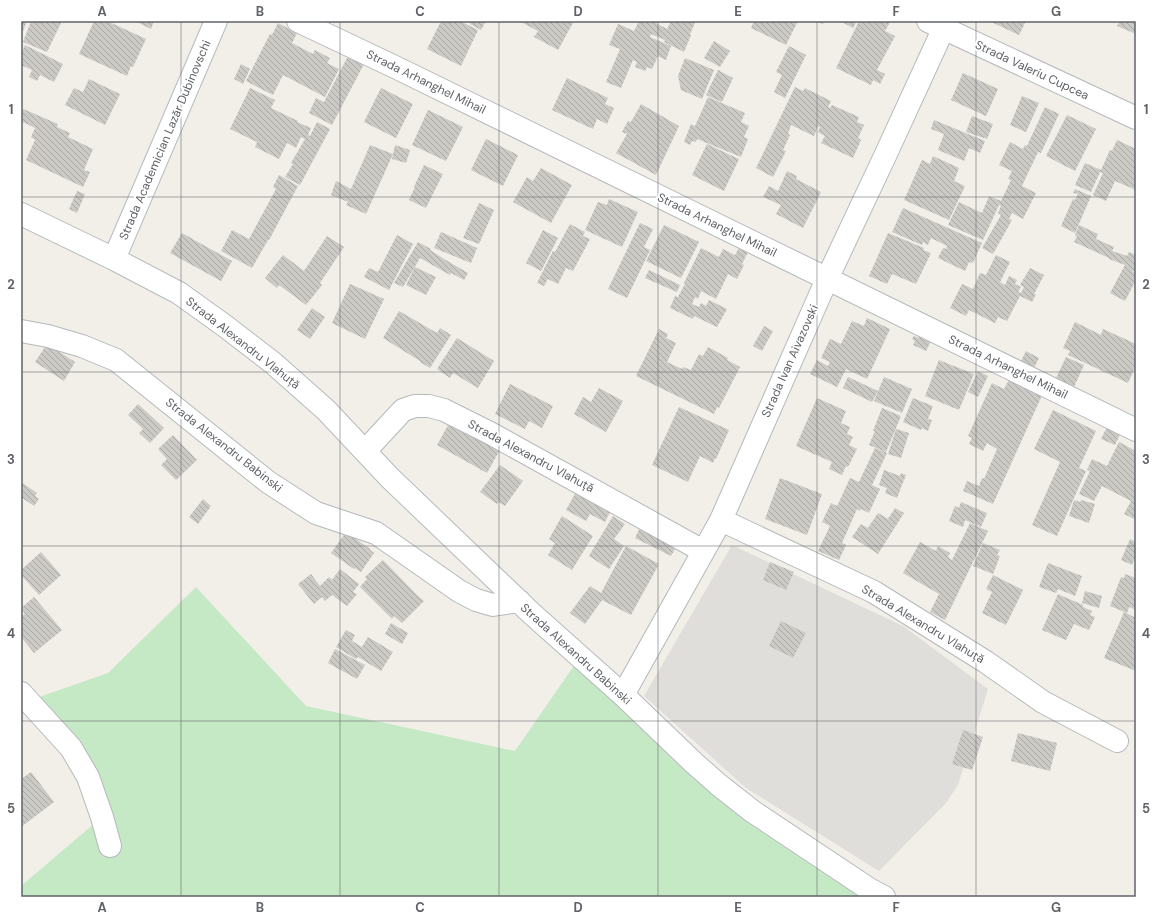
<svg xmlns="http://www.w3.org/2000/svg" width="1157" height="918" font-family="'DM Sans',sans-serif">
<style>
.industrial{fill:#e0deda}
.green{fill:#c5e8c5}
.building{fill:url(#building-back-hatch)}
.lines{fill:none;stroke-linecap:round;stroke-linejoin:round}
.street-casing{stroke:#b5b8bc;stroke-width:24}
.secondary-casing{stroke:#b6babf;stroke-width:24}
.street{stroke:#fff;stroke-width:22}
.secondary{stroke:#fff;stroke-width:22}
.grid{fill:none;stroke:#5f6368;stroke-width:1;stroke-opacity:0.55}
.labels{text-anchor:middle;stroke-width:4;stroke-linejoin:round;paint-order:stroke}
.street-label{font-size:12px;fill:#5f6368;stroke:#fff}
.neatline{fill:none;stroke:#5f6368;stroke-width:1.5}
.grid-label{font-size:13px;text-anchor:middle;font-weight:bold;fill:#5f6368}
</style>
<defs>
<pattern id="building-back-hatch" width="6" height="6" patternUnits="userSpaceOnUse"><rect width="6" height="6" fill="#cccac5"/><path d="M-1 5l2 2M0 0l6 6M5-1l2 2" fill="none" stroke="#a9a8a4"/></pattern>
</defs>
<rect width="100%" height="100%" fill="#f1efe8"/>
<path class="industrial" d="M732,545L903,626L988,689L958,785L946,803L879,871L746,788L644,696Z"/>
<path class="green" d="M196,587L306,706L515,751L580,657L719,785L893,897H21V886L102,817L28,701L108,673Z"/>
<path class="building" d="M21,21H27L21,36Z
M31,21H62L47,52L23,42Z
M94,21H107L146,39L133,67L131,66L127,76L79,54Z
M135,21H154L151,29Z
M441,21H460L478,30L461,66L427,49Z
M471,21H486L481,30L470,24Z
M519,21H574L558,50L534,37L538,31Z
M639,21H657L656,23L667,29L671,21H696L690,34L691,35L684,52L664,42L665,40L651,34L650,37L671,46L666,60L658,56L652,69L647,67L645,71L635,67L637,62L633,60L621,88L606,82L620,49L609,45L618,24L634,31Z
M754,21H798L786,45L751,28Z
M815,21H825L823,24Z
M840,21H857L853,28Z
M859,21H888L890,22L885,31L895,36L877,70L885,74L880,84L873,80L871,85L836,68Z
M989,21H1026L1019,35Z
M1120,21H1136V34L1117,26Z
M278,23L297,33L292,43L313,54L315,50L330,58L327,63L339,69L325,97L283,75L273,95L246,81L270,34L272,35Z
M714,41L730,51L720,67L704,58Z
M25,45L63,64L54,82L40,75L37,81L29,77L32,70L21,65L23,60H21V54Z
M789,46L806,55L785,98L774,92L782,75L776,72Z
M348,56L364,64L332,125L309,113L316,98L324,102Z
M685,58L714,70L702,99L681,90L678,76Z
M241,64L250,69L243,84L234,79Z
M718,70L733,78L722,102L706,95Z
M963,73L998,89L986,116L951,100Z
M567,78L608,98L605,104L614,108L607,124L597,119L593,129L552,110Z
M89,79L120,94L105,125L65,105L74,88L83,92Z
M795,87L803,91L805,88L831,101L828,107L830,108L832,105L859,117L857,122L864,125L858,138L861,140L853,158L821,143L825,136L818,132L820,127L818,126L814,136L791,125L788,134L790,135L783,150L786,151L773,177L756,168Z
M250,88L275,100L271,108L298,121L297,122L311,128L308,135L310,136L317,122L330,129L300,185L285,177L293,164L291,163L305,139L301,137L296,148L287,143L279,159L255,147L257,142L230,129Z
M381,88L413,104L396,138L364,122Z
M1022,96L1039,103L1026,132L1010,125Z
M708,97L745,113L741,122L749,126L744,137L748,139L741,157L697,139L696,142L692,141L690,145L684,142L691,124L695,126Z
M641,104L679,126L656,175L616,153L627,134L622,132L628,121L631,122Z
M1045,107L1059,114L1041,153L1038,152L1022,186L1036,193L1023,219L1012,213L1009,219L1012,220L993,254L982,248L1001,215L998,213L1001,206L999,205L983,240L948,225L959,202L982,213L989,196L1001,201L1011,180L1008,179L1012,171L999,165L1010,142L1023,149L1025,145L1027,146Z
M21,108L58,124L57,127L70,133L68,137L93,149L84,170L90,172L83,187L26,160L35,140L31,137L35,128L23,122L21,127Z
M428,110L463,127L446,161L412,145Z
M1067,115L1096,129L1075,171L1046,156Z
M972,116L993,124L987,139L966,132Z
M934,120L985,141L980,153L969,148L964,161L938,150L944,134L931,129Z
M486,139L518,155L503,186L471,170Z
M1117,140L1136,149V190L1115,181L1106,201L1093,195L1103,173L1100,172L1091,192L1075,185L1085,163L1101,170L1110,150L1112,151Z
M707,144L739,159L724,191L692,175Z
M370,145L393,154L366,214L346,205L348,202L331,195L336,181L351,189Z
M395,145L410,150L406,163L392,159Z
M933,156L959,168L954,181L965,186L949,220L904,200L922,160L930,164Z
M424,165L443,174L426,208L409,200L415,187H414Z
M541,168L572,185L551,223L513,202L527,177L533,181Z
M787,171L797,176L796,179L821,192L803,228L776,214L781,205L763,197L769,186L778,191Z
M279,175L298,186L269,240H268L252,268L221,251L232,230L249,239L276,189L273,187Z
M1075,189L1091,196L1075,233L1061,226L1073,199L1075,200L1078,194L1073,193Z
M77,191L85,194L77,213L69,209Z
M609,199L638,212L622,247L585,230L598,202L607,205Z
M479,203L494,210L479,244L463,238Z
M903,208L982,243L973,263L969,262L965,271L938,258L943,248L946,249L947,246L931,238L928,245L923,242L922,245L892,232Z
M640,223L653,229L644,247L650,250L627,298L608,289Z
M570,224L585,232L583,236L590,239L573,271L566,268L558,284L548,279L544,286L537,283L553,251L555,252Z
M664,225L699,242L681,278L646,261Z
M1079,225L1098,234L1096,239L1114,247L1112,251L1127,256L1129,252L1136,255V272L1130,270L1136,273V280L1125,301L1110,293L1125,265L1109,259V258L1074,242L1077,236L1075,235Z
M543,230L558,238L541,271L526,263Z
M441,232L477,248L471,263L434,248Z
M182,233L232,261L221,281L170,253Z
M888,233L924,248L923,250L931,253L916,284L892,274L887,284L869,276Z
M397,235L413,244L389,290L364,277L369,268L378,272Z
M327,236L344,247L320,283L322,285L306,305L279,285L277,288L265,278L283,255L304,271Z
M418,242L431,249L430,250L444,259L468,273L464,280L451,273L450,275L420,258L403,287L394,283Z
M701,248L719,257L723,249L735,255L739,248L748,252L742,264L744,265L737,279L728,274L716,299L701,291L698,299L695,297L692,304L699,307L701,303L706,306L709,300L727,309L717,327L694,316L693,319L670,308L675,296L678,297L685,284L689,286L684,283Z
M996,255L1010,262L1000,282L1005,285L1009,276L1017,280L1015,284L1021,287L1018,292L1021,293L1024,287L1020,285L1030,268L1044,275L1034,294H1036L1032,302L1020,296L1007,321L998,317L995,323L969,310L966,316L950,308L962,284L973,289L980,273L986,275Z
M415,267L436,277L426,295L406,285Z
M649,270L680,285L677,292L645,278Z
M350,284L384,299L365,339L332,323Z
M312,308L325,317L310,339L297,330Z
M399,311L437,333L440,328L451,335L430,368L420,362V361L383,338Z
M867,318L890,329L867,379L846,369L837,387L810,374L817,360L828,366L830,362L821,358L830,339L841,344L852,321L864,326Z
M1075,322L1101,335L1103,329L1136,344V365L1128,383L1068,355L1070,351L1063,348Z
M764,326L773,331L762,351L753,346Z
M659,329L668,334L666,338L676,343L667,362L682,369L683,367L691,370L699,354L703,356L708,347L728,358L727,360L740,367L719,408L717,407L714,414L636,376Z
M914,336L919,338L920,336L931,341L926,351L913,345L915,341L912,339Z
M457,338L494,361L478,388L453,373L450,378L437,369Z
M47,344L75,362L64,381L35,362Z
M1026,351L1039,358L1034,368L1021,361Z
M1066,357L1084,365L1074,387L1056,378Z
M939,360L974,374L959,410L925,396Z
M978,371L988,376L978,397L968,392Z
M848,377L878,391L872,402L843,388Z
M884,377L912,389L902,413L874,401Z
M1010,378L1043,393L993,504L963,491L967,481L979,486L982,478L984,479L997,449L987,443L983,451L969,444L972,438L968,436L992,383L1004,389Z
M510,384L553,406L542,428L529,421L525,429L495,414Z
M599,388L623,401L606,432L574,414L583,397L591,402Z
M817,398L846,411L841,423L850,427L847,434L853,437L849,445L857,449L848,467L846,466L842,475L829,469L832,462L796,446Z
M913,398L933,406L928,419L932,420L928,431L922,428L921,430L903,422Z
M138,404L164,428L150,443L139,433L143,429L128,415Z
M679,407L729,430L716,459L715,458L713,463L700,456L688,482L652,465Z
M882,408L901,416L886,452L869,445L875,431H873Z
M1053,410L1096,431L1079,468L1086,471L1057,536L1032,525L1060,462L1034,449Z
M451,420L501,448L487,473L437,445Z
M1109,423L1122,430L1115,445L1101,439Z
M896,429L909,433L901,458L888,454Z
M173,435L197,460L176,480L161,465L167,459L158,449Z
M1119,442L1136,451V520L1124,514L1131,501L1102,486L1094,501L1079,494L1090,471L1087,470L1092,459L1107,466Z
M875,448L887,453L872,485L880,489L869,513L861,509L860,511L857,509L842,543L846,545L839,560L818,551L830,526L822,522L831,503L837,506L839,502L850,478L859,482Z
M500,465L523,481L505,506L498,502L497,504L480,492Z
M884,470L900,476L901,473L906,475L897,498L885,493L887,488L879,485Z
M780,478L822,494L807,535L765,519Z
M21,482L37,493L35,496L39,499L34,506L21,497Z
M577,490L612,508L605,522L590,514L586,521L566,510Z
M203,499L211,506L198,524L189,517Z
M1074,500L1080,502L1081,500L1095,504L1089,523L1069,516Z
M961,502L987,513L981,527L965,520L963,527L949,521L955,506L959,508Z
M895,508L904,513L878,554L852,537L861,524L868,528L878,513L888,519Z
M562,516L593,536L572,570L548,555L555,543L549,539Z
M613,516L625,524L614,539L624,546L609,569L589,556Z
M642,523L679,541L671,556L635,538Z
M970,523L988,531L945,620L930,612L939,594L903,573L920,542L936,551L938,546L950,553L948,557L952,560Z
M346,532L370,549V550L374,553L361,572L355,568L354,569L331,553Z
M1130,539L1136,542V555L1132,565L1121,560Z
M983,543L1000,550L997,555L1000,556L993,574L973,566Z
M626,546L659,564L631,615L602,600L585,624L570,613L590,586L601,593Z
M41,552L61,575L39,595L21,575V570Z
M383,560L417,595L424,601L402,623L394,616L392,619L360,587L367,579L365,577Z
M770,562L794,572L786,590L763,580Z
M1048,563L1082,576L1075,596L1058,589L1056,593L1039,587Z
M340,569L359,584L353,592L357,594L347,606L332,595L325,601L322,597L314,604L298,584L311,574L320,586L329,577L332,580Z
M1125,574L1136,578V610L1129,607L1127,613L1110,606L1121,577L1124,578Z
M993,575L1023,590L1006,625L982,613L992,592L986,589Z
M1085,591L1102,596L1099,608L1082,603Z
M1058,594L1083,605V607L1092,611L1090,615L1095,617L1089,630L1074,624L1066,640L1042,630Z
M34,597L62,630L34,653L21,637V617L25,614L21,608Z
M1124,612L1136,618V671L1104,658Z
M781,621L806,633L793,658L769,646Z
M391,623L408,633L402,644L385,634Z
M346,630L355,635L352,641L362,647L368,637L393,652L381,671L358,657L356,659L336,647Z
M335,649L365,665L357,679L328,663Z
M963,730L983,737L972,770L952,764Z
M1018,733L1057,743L1050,771L1011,761Z
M31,772L54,802L21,827V779Z"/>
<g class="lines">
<defs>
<path id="street" d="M298,21L395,67L1136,430
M928,21L1136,118
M21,331L48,336L82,346L116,360L268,482L316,513L376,533L459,591L476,600L493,605L519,601
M365,451L403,410L415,406H429L444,410L490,433L703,551
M721,520L874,592L986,662L1043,702L1117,741
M21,693L71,748L88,777L102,817L110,846
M623,695L721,520L827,279L885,156L947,21"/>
<path id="secondary" d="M21,214L114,259L179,293L225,326L273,363L326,410L390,478L531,613L623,695L694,763L719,785L752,811L869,889L884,897
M114,259L216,21"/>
</defs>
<use href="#street" class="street-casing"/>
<use href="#secondary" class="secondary-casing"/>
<use href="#street" class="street"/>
<use href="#secondary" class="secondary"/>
</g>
<path class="grid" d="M181,21V897M340,21V897M499,21V897M658,21V897M817,21V897M976,21V897M21,197H1136M21,372H1136M21,546H1136M21,721H1136"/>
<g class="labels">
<g class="street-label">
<text transform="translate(1032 70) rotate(25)" y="4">Strada Valeriu Cupcea</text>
<text transform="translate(426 82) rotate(26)" y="4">Strada Arhanghel Mihail</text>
<text transform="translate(165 140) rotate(-67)" y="4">Strada Academician Lazăr Dubinovschi</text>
<text transform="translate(717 225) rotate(26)" y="4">Strada Arhanghel Mihail</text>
<text transform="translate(243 343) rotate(38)" y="4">Strada Аlexandru Vlahuță</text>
<text transform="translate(790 361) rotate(-66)" y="4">Strada Ivan Aivazovski</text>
<text transform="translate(1008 367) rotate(26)" y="4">Strada Arhanghel Mihail</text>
<text transform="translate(224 445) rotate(38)" y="4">Strada Alexandru Babinski</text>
<text transform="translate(531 456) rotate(28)" y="4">Strada Alexandru Vlahuță</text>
<text transform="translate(923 624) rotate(31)" y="4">Strada Аlexandru Vlahuță</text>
<text transform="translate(576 654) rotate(42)" y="4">Strada Alexandru Babinski</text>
</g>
</g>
<rect width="1157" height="918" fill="none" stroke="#ffffff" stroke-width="44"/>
<rect x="22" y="22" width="1113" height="874" class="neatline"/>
<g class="grid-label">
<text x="102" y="16">A</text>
<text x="260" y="16">B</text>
<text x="420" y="16">C</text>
<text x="578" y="16">D</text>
<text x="738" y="16">E</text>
<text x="896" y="16">F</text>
<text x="1056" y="16">G</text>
<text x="11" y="114">1</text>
<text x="1146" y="114">1</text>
<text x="11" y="289">2</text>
<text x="1146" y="289">2</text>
<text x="11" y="464">3</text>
<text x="1146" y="464">3</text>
<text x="11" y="638">4</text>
<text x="1146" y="638">4</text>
<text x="11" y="813">5</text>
<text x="1146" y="813">5</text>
<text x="102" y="912">A</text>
<text x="260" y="912">B</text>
<text x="420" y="912">C</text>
<text x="578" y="912">D</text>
<text x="738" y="912">E</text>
<text x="896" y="912">F</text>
<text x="1056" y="912">G</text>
</g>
</svg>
